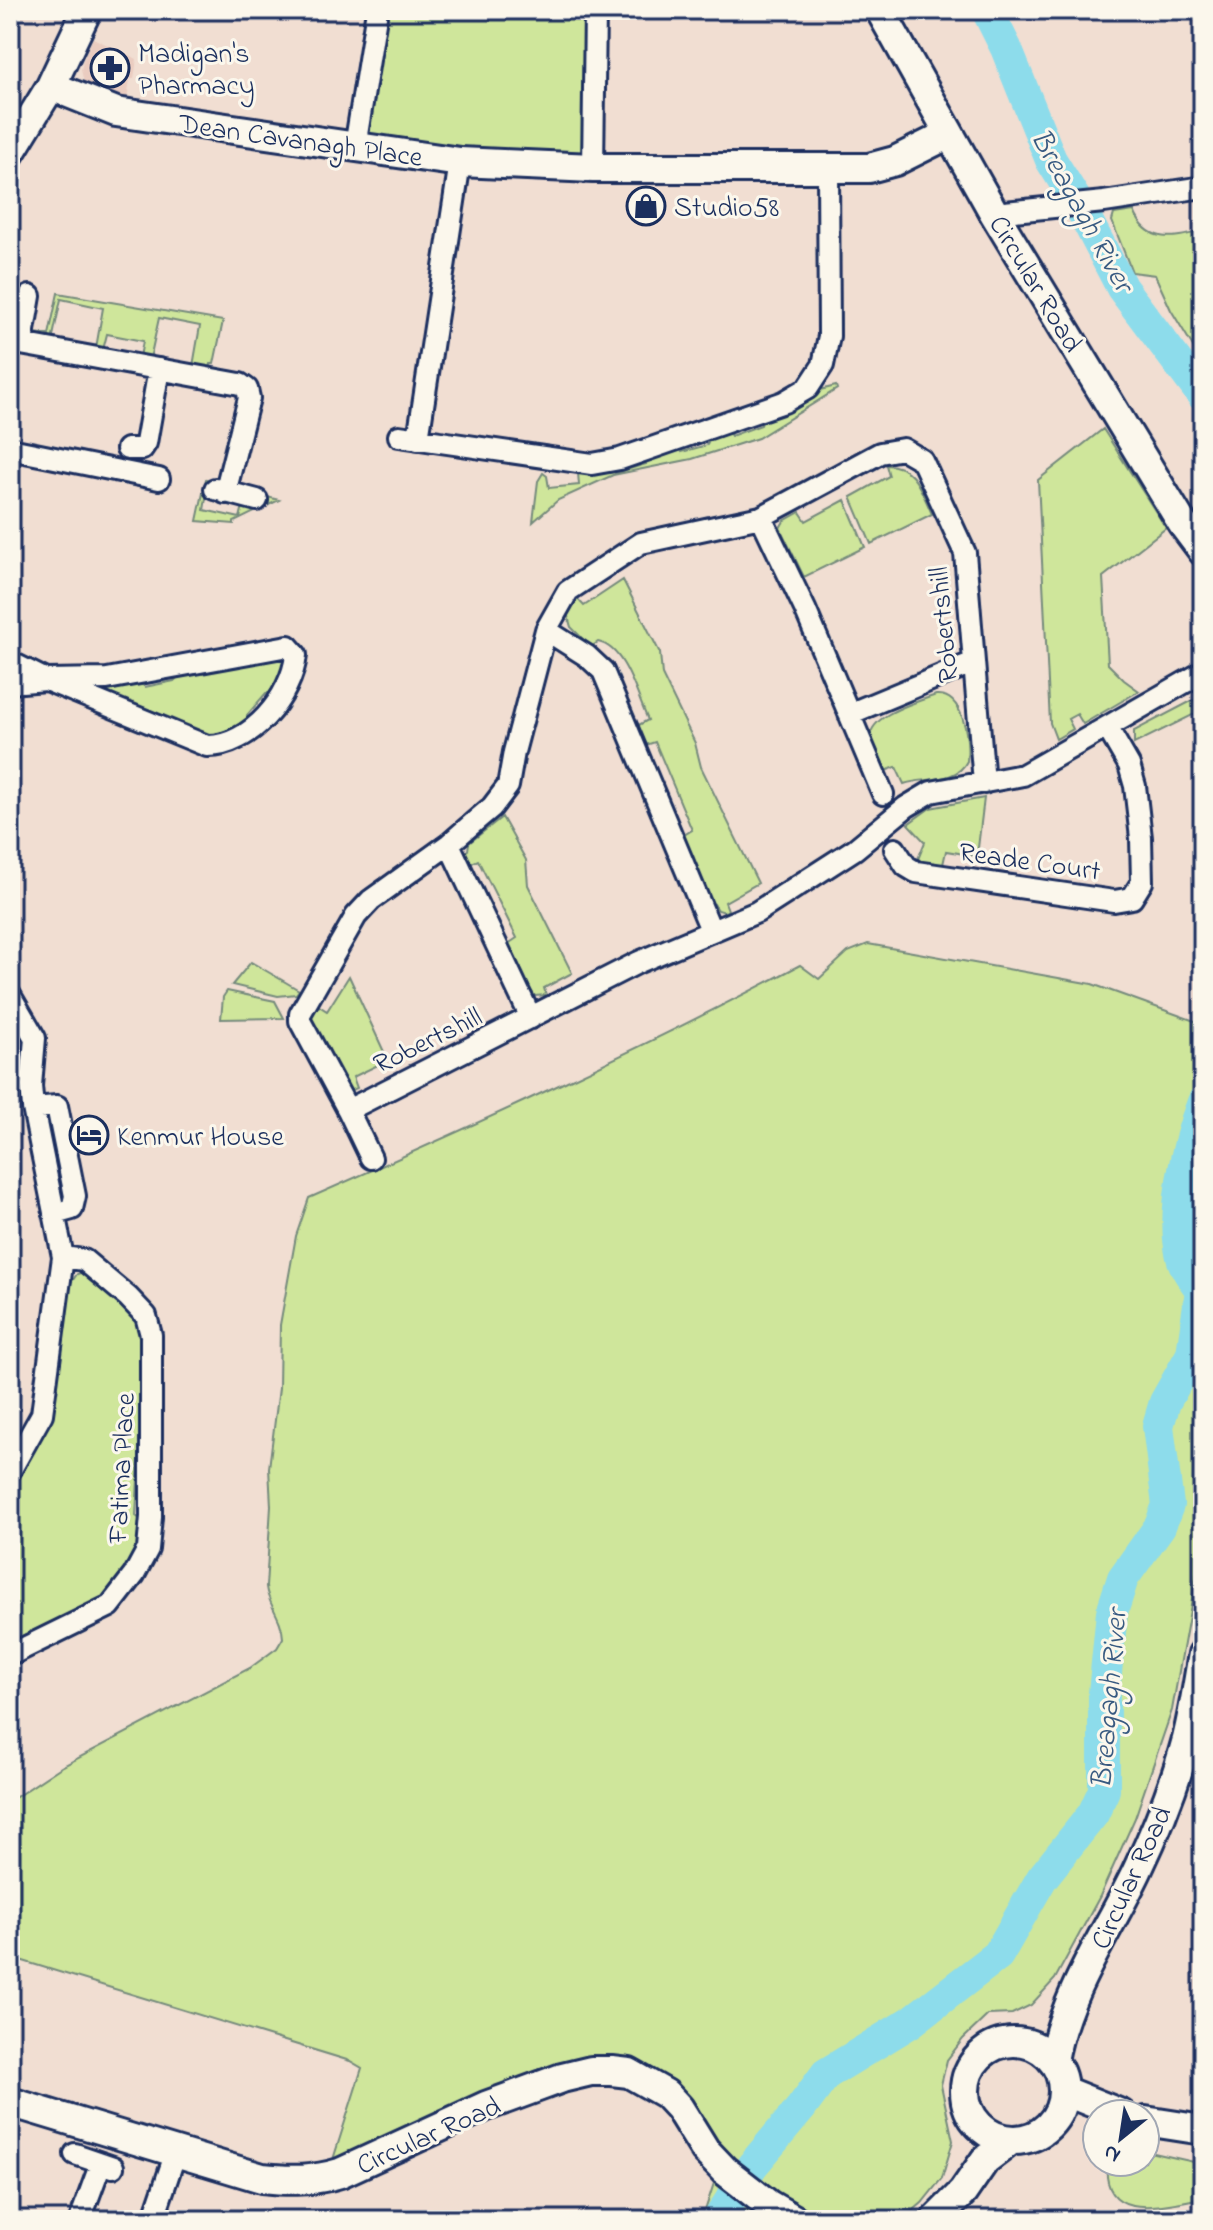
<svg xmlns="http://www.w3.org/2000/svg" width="1213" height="2230" font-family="'Indie Flower',sans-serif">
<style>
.built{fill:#eaccc0}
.green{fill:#cfe69b;stroke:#758a7c;stroke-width:2}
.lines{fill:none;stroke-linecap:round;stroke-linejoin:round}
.river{stroke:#8ddceb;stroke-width:32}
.street-casing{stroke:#1b2f5e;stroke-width:26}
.secondary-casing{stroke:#1b2f5e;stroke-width:34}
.street{stroke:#fbf7ec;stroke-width:20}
.secondary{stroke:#fbf7ec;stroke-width:28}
.labels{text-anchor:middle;stroke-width:6;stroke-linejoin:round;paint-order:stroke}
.poi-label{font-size:28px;fill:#1b2f5e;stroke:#fbf7ec;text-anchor:start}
.street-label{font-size:28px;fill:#1b2f5e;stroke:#fbf7ec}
.water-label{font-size:30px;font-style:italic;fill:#385a81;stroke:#fbf7ec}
</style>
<rect width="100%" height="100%" fill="#f1ded2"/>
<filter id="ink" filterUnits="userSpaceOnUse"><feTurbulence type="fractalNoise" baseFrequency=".0125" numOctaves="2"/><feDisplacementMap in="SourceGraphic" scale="16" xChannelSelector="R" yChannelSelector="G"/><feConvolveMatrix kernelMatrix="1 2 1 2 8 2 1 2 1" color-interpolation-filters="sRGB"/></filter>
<g filter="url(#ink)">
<path class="built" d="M93,38L137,59L134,79H130L127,100L105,97L89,89L84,82L81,70L83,61Z"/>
<path class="green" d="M386,10H584L585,150L582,154L478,151L369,136L367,130Z
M1134,211C1148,245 1173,238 1203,231V363L1171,310L1155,275L1132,272L1112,221L1114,214Z
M58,293L223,321L214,364H211L209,375L192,372L200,326L159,318L150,359L140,357L143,341L107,334L103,350L96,348L103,308L61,299L52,341L39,339L35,333L49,335Z
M836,386L837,389L758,438L692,459L613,475L558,500L533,522L538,481L543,473L547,476L549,488L579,485L578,473L613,468L615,473L646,464L645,458L680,447L682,452L707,445L711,437L728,430L731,436L761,425L763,419L800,404L816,391Z
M1103,429L1166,528L1103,577L1108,664L1124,680L1139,691L1083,724L1077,714L1068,719L1073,729L1056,739L1050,723L1038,480Z
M886,465C915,465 921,491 932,514L871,544L851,497L889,476Z
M206,479L209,480L204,510L240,518L243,506L260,495L279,500L234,522V524L197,521Z
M845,500L865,547L804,577L780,528L784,521L800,512L806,521Z
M623,580L660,653L662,675L695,743L701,767L758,883L725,902L728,910L725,912L718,910L714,904L709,906L679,838L692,830L655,742L643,746L635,727L648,720C637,696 625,647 598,642L591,647L571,627L567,613L575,596L584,606Z
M285,655L287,665L276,693H266L247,715L248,726L210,739L95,691L139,682L145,687L174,681L182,673Z
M936,695C964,693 969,739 967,761C956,784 924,777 904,784L896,767L885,771C880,762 873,752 871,743C863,716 917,702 936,695Z
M1203,695V710L1134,744V731Z
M984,798L977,856L946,851L942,869L921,865L918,859L925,842L908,824L930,808Z
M502,817L526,860L528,885L572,973L544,988L546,995L535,996L529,988L525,989L505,946L517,938L478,860L468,865L463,853L468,850L469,843Z
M868,944L1092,984L1203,1024V1538L1172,1710L1135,1818L1100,1896L1055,1979L1031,2005L1012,2014L988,2015L963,2039L947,2060L941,2085L953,2141L942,2178L922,2203L902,2220H809L771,2198L617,2059L330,2169L362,2068L350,2061L10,1957V1801L61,1767L250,1668L277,1648L283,1638C282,1617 268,1605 266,1587L271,1506L269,1468L279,1388L280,1325L296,1236L309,1198C475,1125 640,1050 800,965L819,979L848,952Z
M251,962L299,990L296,994L278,996L232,985Z
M349,976L385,1054L384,1062L353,1077L357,1088L350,1091L346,1083L342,1085L311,1019L316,1004L327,1011Z
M227,991L275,1001L284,1018L221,1019L223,997Z
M52,1123L68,1200L61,1202L45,1124Z
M91,1270L136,1315L145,1344L136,1516L144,1522C134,1563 125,1576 95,1607L88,1604L10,1642V1492L51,1418L69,1286L77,1274Z
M1145,2151L1203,2164V2198C1165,2204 1101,2225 1107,2162H1145Z
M716,2177L773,2220H702Z"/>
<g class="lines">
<path class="river" d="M987,10L1006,48L1051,160L1080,207L1122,288L1203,396
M718,2220L752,2166L801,2108L826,2074L911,2022L998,1955L1042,1878L1093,1814L1104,1790V1693L1112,1612L1123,1578L1160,1526L1168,1505L1158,1426L1165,1402L1192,1354L1201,1290C1194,1280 1185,1269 1182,1257C1171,1214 1187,1143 1203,1102"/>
<defs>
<path id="street" d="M355,147L377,10
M593,168L595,10
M994,213L1104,202L1203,187
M10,342L240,384L247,389L249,398L225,493
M22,342L30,296
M399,436L592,464L620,459L784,402L808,388L823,365L829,336L828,169
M418,439L460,162
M10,449L159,479
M127,449H142L146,443L159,369
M215,489L257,500
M761,517L805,609L883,794
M546,630L587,656L603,671L711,930
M10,662L46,680L207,746C250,747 292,696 296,655L288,646L107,679L46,680L10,683
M849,714L974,662
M984,783L965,553L922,460L903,449L880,453L761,517L641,543L568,591L546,630L514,752L508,786L492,807L480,817L449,844L371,900L356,916L300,1014V1021L348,1110L639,962L757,912L855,849L906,807L931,792L1023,775L1203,672
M449,844L531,1018
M895,849L906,866L916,872L1114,901L1132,898L1142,882L1141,838L1135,786L1129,765L1107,727
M10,995L35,1038L31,1086L33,1108L63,1257L42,1414L10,1471
M33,1108L57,1106L75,1196L72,1209L54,1214
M348,1110L371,1158
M10,1655L110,1606L134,1575L148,1549L151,1517V1335L146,1316L128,1297L84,1260L63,1257
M75,2154L113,2167
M80,2220L101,2163
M153,2220L176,2152"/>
<path id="secondary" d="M880,10L994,213L1182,523L1203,551
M51,86L116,112L460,162L593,168H869L895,161L949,134
M10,153L51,86L87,10
M965 2091a49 49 0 1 1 98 0a49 49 0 1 1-98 0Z
M1053,2061C1065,1992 1107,1934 1137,1871C1157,1829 1175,1784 1187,1739C1194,1711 1198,1682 1203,1654
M1064,2091L1121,2114
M10,2102L262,2178C290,2181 314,2181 340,2173L486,2106L562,2078L591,2071H612L629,2073L666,2094L679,2108L705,2150L724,2170L769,2205L795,2220
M1145,2121L1203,2130
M935,2220L963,2192L985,2160L1010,2141"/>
</defs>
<use href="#street" class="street-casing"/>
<use href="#secondary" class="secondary-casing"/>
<use href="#street" class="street"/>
<use href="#secondary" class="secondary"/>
</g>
</g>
<defs>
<symbol id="pharmacy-ring" viewBox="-11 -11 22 22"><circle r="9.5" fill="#fbf7ec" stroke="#1b2f5e" stroke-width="1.5"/><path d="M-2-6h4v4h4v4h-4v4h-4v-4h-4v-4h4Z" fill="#1b2f5e"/></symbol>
<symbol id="shop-ring" viewBox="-11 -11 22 22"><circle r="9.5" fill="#fbf7ec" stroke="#1b2f5e" stroke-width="1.5"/><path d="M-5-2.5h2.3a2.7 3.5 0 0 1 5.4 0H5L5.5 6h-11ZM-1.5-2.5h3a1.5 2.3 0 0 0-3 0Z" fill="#1b2f5e"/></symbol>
<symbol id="hotel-ring" viewBox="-11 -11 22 22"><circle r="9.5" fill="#fbf7ec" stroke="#1b2f5e" stroke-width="1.5"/><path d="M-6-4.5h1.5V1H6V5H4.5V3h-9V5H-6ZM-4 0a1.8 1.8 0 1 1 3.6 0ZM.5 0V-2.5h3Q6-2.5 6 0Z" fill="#1b2f5e"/></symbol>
</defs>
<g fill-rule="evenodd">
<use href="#pharmacy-ring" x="88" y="46" width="44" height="44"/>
<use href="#shop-ring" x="624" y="184" width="44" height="44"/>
<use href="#hotel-ring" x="67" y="1113" width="44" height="44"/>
</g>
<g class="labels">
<g class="poi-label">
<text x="138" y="62">Madigan's<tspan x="138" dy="32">Pharmacy</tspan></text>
<text x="674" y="216">Studio58</text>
<text x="117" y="1145">Kenmur House</text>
</g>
<g class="street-label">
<text transform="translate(301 139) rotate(8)" y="10">Dean Cavanagh Place</text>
<text transform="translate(1037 283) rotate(59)" y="10">Circular Road</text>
<text transform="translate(942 625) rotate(-95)" y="10">Robertshill</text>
<text transform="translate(1030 860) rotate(8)" y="10">Reade Court</text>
<text transform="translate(427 1039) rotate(-26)" y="10">Robertshill</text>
<text transform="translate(120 1468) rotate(-87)" y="10">Fatima Place</text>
<text transform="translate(1130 1877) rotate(-65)" y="10">Circular Road</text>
<text transform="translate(428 2134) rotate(-24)" y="10">Circular Road</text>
</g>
<g class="water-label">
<text transform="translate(1083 210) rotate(61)" y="10">Breagagh River</text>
<text transform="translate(1108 1699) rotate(-85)" y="10">Breagagh River</text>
</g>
</g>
<rect width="1213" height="2230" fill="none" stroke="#fbf7ec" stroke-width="40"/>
<rect x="20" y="20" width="1173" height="2190" fill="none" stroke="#1b2f5e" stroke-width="3" filter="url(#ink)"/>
<g transform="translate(1121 2138) rotate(210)"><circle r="38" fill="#fbf7ec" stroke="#a1a7b3" stroke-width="2"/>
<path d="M0-6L14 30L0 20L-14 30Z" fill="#1b2f5e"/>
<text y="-12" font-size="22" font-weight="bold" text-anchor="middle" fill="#1b2f5e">N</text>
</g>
</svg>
